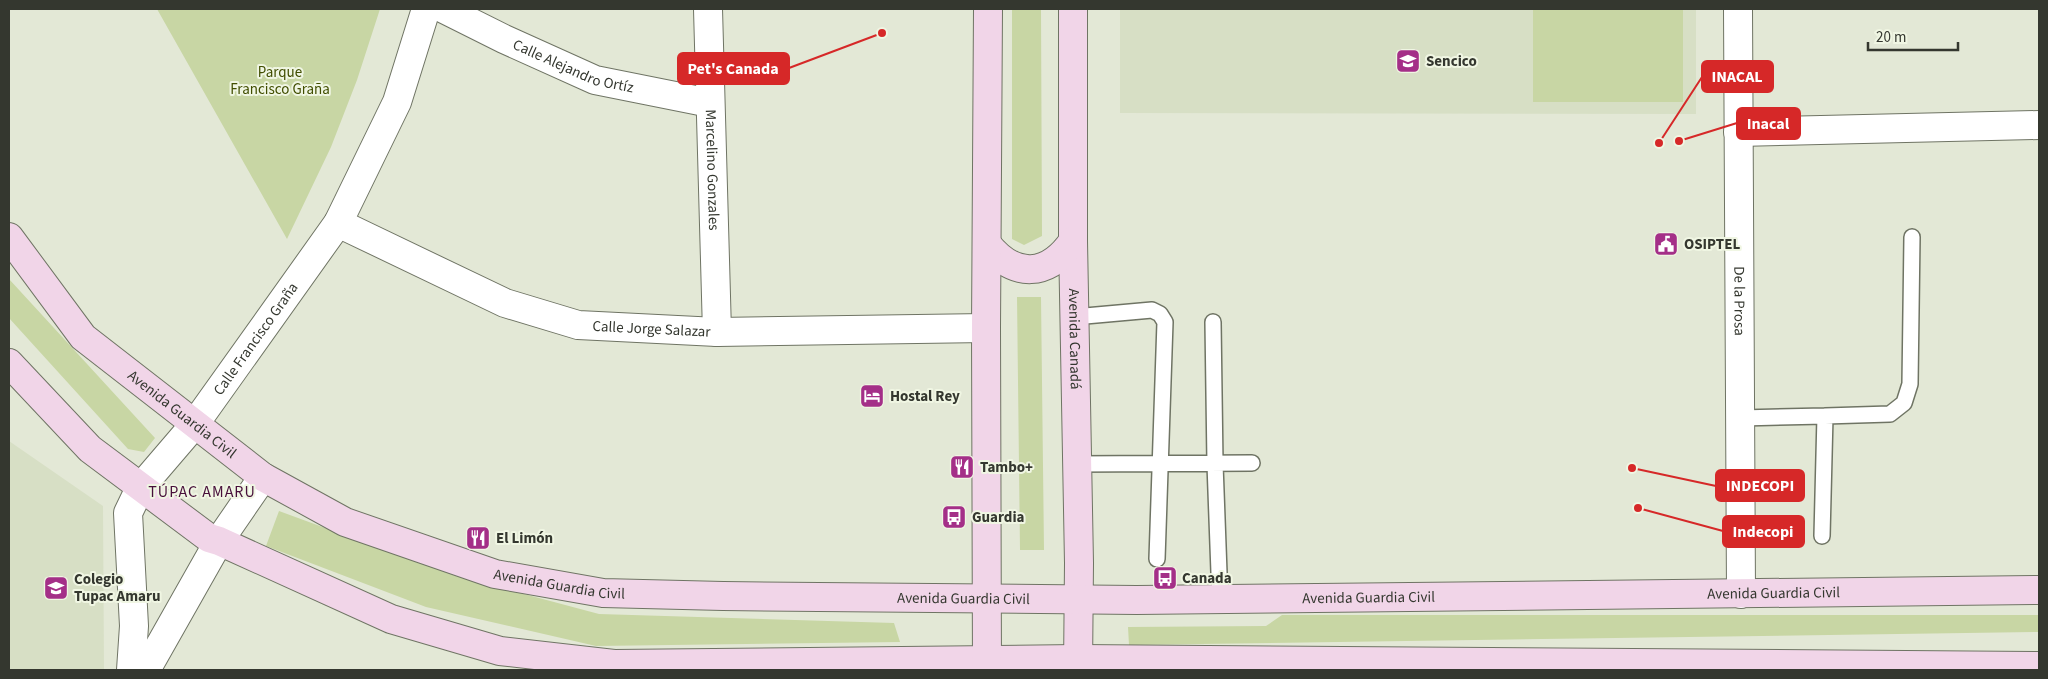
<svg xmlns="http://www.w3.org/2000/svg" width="2048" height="679" font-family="'Source Sans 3',sans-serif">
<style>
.built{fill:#d7dfc5}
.green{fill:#c8d6a4}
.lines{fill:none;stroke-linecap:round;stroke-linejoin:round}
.lane-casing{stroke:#6f7464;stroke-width:18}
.street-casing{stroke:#6f7464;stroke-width:30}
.secondary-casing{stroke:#6f7464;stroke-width:30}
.lane{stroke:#fff;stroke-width:15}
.street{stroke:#fff;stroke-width:28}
.secondary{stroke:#f1d5e8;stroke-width:28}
.labels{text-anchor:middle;stroke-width:4;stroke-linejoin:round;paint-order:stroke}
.poi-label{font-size:15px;font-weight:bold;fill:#34372f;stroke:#f0f6e3;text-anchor:start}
.street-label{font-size:15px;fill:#34372f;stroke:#f0f6e3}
.park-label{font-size:15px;fill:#414e00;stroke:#f0f6e3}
.neighbourhood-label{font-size:16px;letter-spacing:1px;fill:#470f3a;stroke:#f0f6e3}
.leader{fill:none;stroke:#d62828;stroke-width:2}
.callout-dot{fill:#d62828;stroke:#f0f6e3;stroke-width:2}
.callout{fill:#d62828;stroke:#d62828;stroke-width:2}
.callout-label{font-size:16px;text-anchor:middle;font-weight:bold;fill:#fff}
</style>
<rect width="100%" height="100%" fill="#e3e8d6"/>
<path class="built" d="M1120,9H1696V114L1120,113Z
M9,441L103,506L104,670H9Z"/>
<path class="green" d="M157,9H380L357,80L331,147L287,239Z
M1012,9H1041L1042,236L1024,245L1012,239Z
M1533,9H1683V102H1533Z
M9,279L155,438L144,452L128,449L9,318Z
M1017,297H1041L1044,550H1020Z
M279,511L456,576L599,614L894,623L900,642L596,646L426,607L266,546Z
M1282,615H2039V632L1129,645L1128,627L1266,626Z"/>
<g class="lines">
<defs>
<path id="lane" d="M1074,317L1152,310L1160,314L1165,322L1157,559
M1213,322L1215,464L1220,600
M1741,418L1825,416
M1077,464L1252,463
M1822,536L1825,416L1890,414L1904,403L1910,384L1912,237"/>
<g id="street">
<path id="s1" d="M444,9L504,39L595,80L710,103"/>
<path id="s2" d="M708,9L717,332"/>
<path id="s3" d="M1738,9L1741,594"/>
<path d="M1738,132L2039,125"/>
<path id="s4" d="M338,223L505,303L578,325L717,332L986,328"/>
<path id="s5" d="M131,670L134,626L128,513L140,488L194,425L338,223L397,102L426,9"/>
<path d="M146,670L219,541L263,477"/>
</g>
<g id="secondary">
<path id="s6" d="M1073,9V241L1079,563L1078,670"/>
<path id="s7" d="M9,237L83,337L263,477L345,522L495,574L603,593L723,596L1137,600L2039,590"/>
<path d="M987,244C1015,279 1048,277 1073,241"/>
<path d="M9,363L90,449L209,538L219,541L391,619L500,651L614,664L1078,659L2039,666"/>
<path d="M987,670L986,328L988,9"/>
</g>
</defs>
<use href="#lane" class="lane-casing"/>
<use href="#street" class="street-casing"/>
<use href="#secondary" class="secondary-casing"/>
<use href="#lane" class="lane"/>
<use href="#street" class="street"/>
<use href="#secondary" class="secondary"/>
</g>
<defs>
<symbol id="university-square" viewBox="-11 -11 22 22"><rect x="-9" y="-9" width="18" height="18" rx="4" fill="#a42f88" stroke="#f0f6e3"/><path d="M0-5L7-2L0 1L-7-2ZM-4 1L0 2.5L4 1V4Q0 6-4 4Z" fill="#fff"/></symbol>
<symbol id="civic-square" viewBox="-11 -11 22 22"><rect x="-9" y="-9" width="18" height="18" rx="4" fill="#a42f88" stroke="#f0f6e3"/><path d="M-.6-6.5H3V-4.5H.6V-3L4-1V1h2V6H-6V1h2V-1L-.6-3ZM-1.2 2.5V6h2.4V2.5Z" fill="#fff"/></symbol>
<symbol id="hotel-square" viewBox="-11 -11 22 22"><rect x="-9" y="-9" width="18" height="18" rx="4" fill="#a42f88" stroke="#f0f6e3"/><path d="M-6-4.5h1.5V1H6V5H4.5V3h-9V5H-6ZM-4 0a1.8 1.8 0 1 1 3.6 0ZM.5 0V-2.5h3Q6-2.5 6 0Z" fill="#fff"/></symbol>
<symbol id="restaurant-square" viewBox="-11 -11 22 22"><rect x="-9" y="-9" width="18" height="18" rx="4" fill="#a42f88" stroke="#f0f6e3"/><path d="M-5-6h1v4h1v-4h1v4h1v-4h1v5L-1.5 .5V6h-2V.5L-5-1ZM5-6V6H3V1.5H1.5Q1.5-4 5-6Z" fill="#fff"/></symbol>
<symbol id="bus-square" viewBox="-11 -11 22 22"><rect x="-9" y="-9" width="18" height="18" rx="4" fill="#a42f88" stroke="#f0f6e3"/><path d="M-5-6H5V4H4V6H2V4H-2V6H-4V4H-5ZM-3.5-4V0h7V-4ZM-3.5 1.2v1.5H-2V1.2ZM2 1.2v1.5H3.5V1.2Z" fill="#fff"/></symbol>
<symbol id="school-square" viewBox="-11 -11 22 22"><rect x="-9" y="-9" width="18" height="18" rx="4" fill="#a42f88" stroke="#f0f6e3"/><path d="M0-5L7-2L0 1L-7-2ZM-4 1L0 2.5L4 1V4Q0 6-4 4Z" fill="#fff"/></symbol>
</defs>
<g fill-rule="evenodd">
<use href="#university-square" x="1394" y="47" width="28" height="28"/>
<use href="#civic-square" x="1652" y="230" width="28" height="28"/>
<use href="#hotel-square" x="858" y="382" width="28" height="28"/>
<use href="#restaurant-square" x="948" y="453" width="28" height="28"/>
<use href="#bus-square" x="940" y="503" width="28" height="28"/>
<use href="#restaurant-square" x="464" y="524" width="28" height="28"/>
<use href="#bus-square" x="1151" y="564" width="28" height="28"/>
<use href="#school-square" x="42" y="574" width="28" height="28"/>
</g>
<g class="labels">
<g class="poi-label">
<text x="1426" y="66">Sencico</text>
<text x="1684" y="249">OSIPTEL</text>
<text x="890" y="401">Hostal Rey</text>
<text x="980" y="472">Tambo+</text>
<text x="972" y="522">Guardia</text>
<text x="496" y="543">El Limón</text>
<text x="1182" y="583">Canada</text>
<text x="74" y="584">Colegio<tspan x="74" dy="17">Tupac Amaru</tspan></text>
</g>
<g class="street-label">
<text dy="5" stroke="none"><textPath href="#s1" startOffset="142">Calle Alejandro Ortíz</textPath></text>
<text dy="5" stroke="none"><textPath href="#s2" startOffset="161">Marcelino Gonzales</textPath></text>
<text dy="5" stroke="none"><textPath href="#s3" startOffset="292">De la Prosa</textPath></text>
<text dy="5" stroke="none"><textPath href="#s4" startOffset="335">Calle Jorge Salazar</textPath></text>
<text dy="5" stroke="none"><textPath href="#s5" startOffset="374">Calle Francisco Graña</textPath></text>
<text dy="5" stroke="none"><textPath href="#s6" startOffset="330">Avenida Canadá</textPath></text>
<text dy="5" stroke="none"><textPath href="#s7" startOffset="250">Avenida Guardia Civil</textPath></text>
<text dy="5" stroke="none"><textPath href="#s7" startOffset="670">Avenida Guardia Civil</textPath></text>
<text dy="5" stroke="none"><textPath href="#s7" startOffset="1885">Avenida Guardia Civil</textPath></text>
<text dy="5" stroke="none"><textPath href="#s7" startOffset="1480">Avenida Guardia Civil</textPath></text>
<text dy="5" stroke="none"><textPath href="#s7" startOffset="1075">Avenida Guardia Civil</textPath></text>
</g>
<g class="park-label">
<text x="280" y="77">Parque<tspan x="280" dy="17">Francisco Graña</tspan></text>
</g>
<g class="neighbourhood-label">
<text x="202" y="497">TÚPAC AMARU</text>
</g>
</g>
<path class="leader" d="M882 33L789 68M1659 143L1702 77M1679 141L1737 123M1632 468L1716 486M1638 508L1723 531"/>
<g class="callout-dot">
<circle cx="882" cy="33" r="5"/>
<circle cx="1659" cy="143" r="5"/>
<circle cx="1679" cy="141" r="5"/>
<circle cx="1632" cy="468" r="5"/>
<circle cx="1638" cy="508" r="5"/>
</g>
<g class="callout">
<rect x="678" y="53" width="111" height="31" rx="5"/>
<rect x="1702" y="61" width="71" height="31" rx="5"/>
<rect x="1737" y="108" width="63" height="31" rx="5"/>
<rect x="1716" y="470" width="88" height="31" rx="5"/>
<rect x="1723" y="516" width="81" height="31" rx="5"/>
</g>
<g class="callout-label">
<text x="733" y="74">Pet's Canada</text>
<text x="1737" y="82">INACAL</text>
<text x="1768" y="129">Inacal</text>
<text x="1760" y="491">INDECOPI</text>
<text x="1763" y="537">Indecopi</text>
</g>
<rect width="2048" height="679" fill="none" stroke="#34372f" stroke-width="20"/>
<path d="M1868 42v8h90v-8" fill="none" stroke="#34372f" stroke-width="2.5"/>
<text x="1876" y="42" font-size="15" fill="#34372f" stroke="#f0f6e3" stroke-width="4" paint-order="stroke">20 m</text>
</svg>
